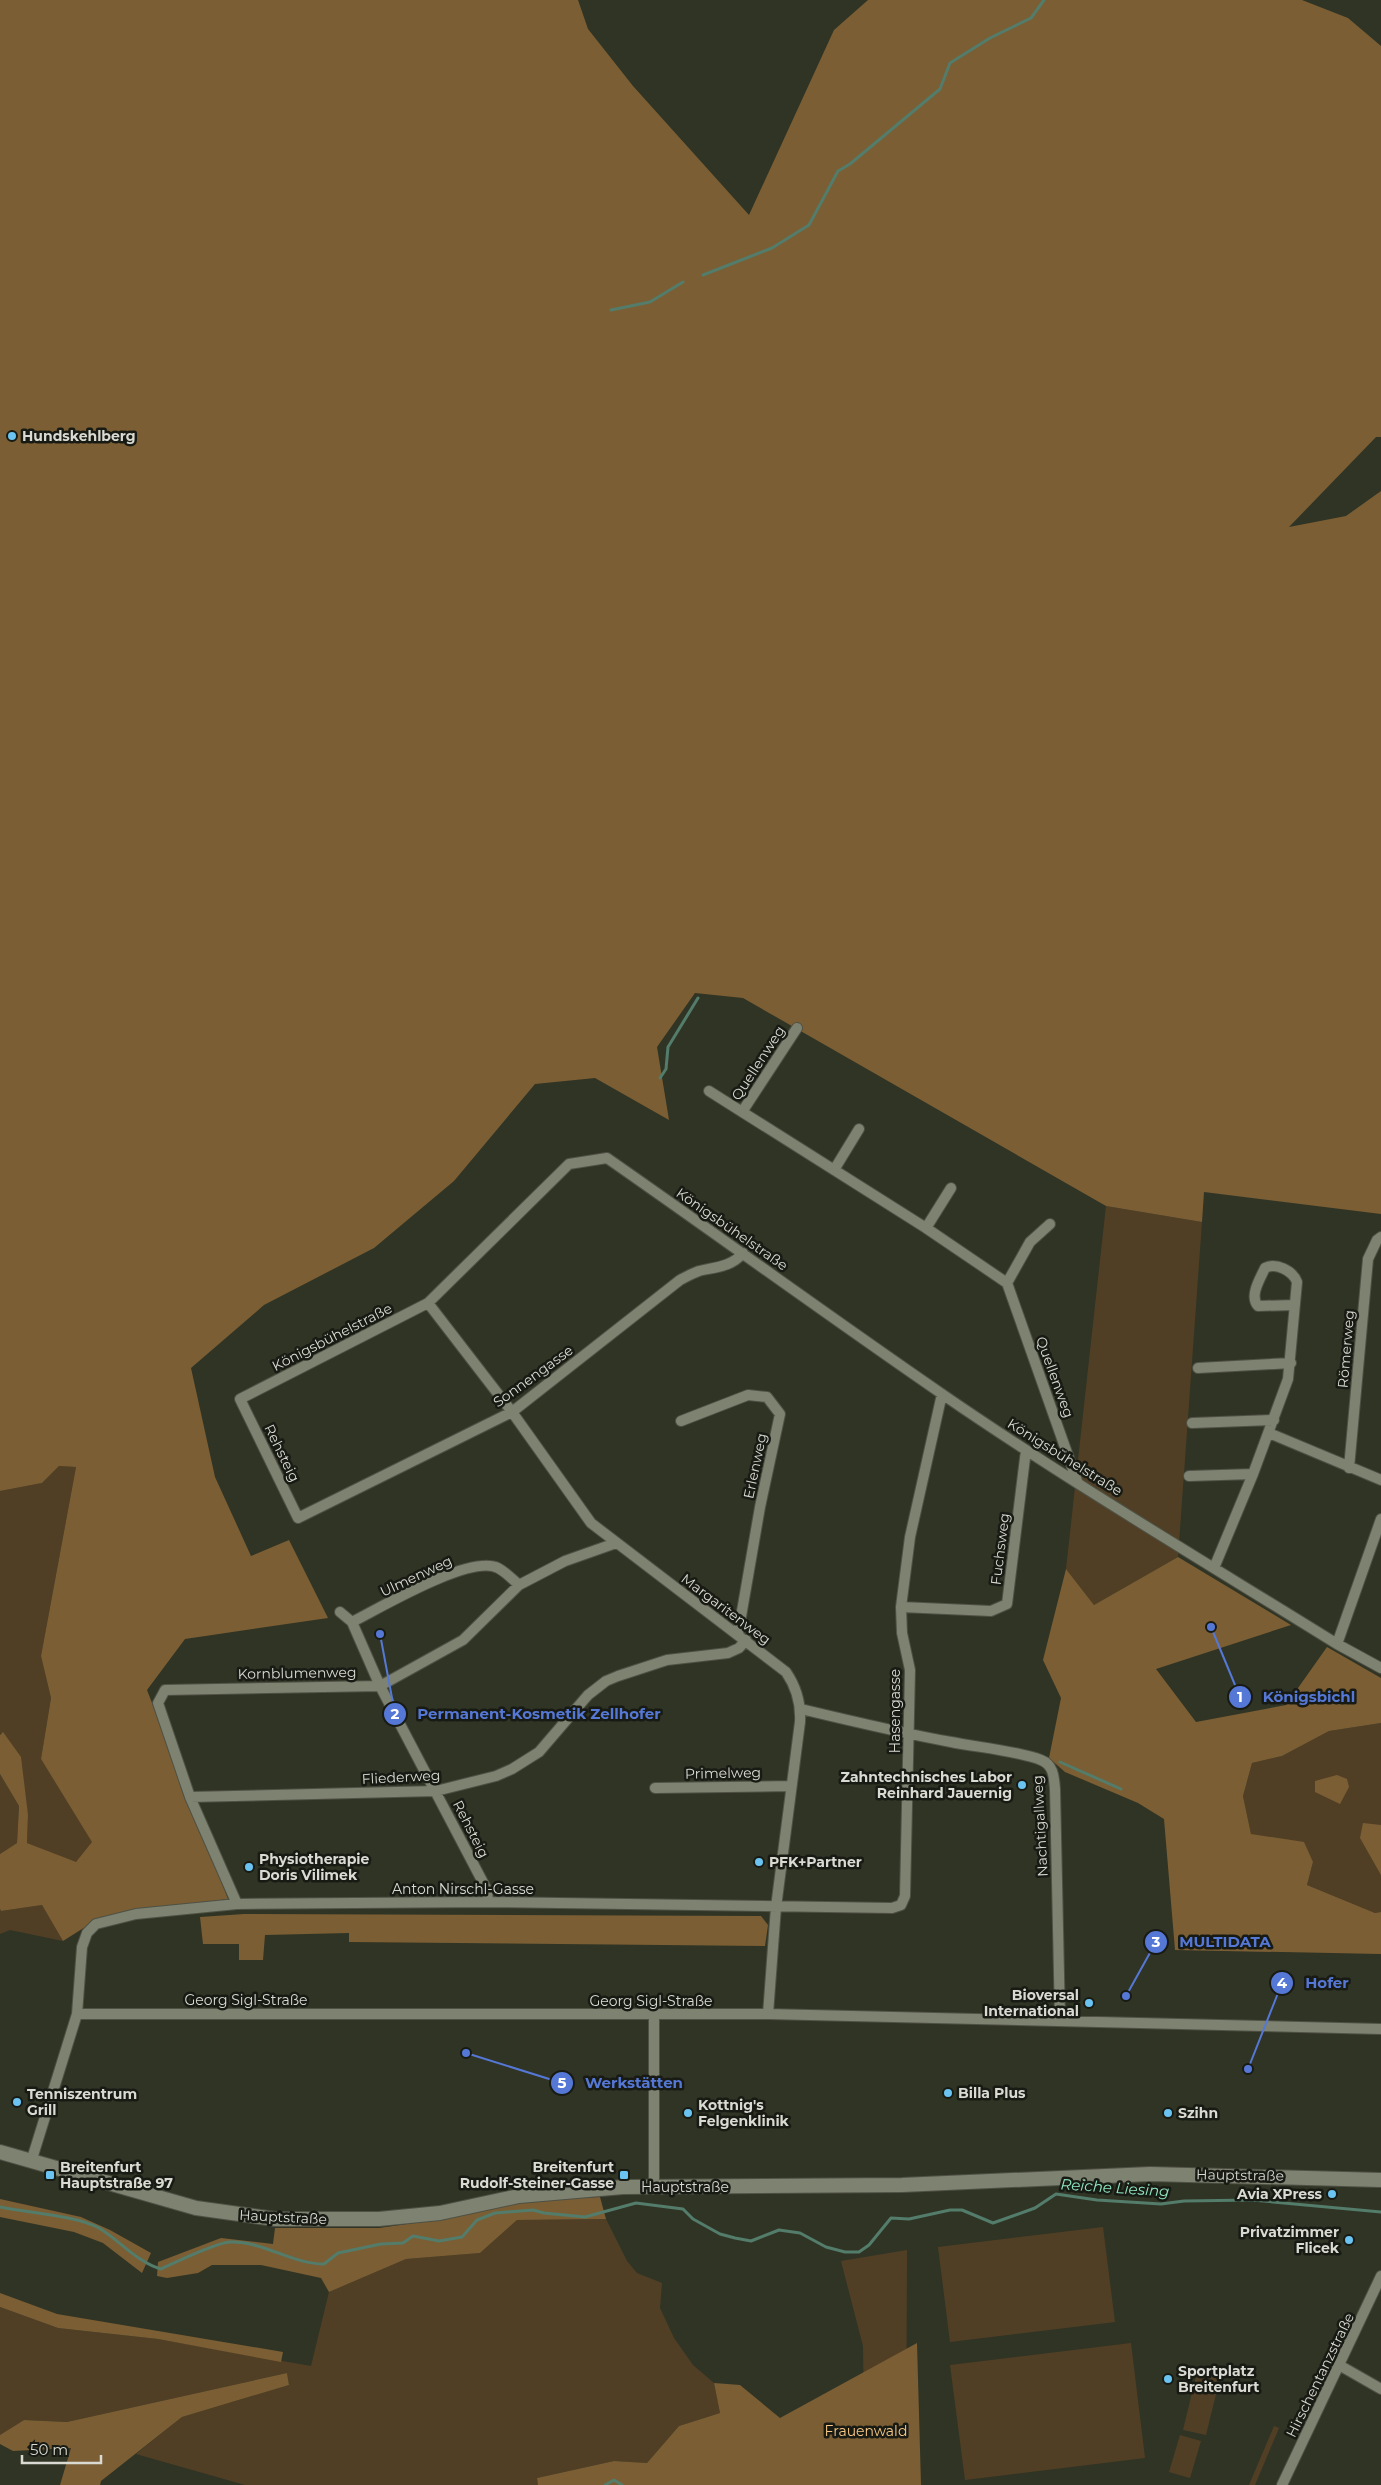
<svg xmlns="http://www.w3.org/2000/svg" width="1381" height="2485" font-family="Montserrat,sans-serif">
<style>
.green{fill:#513f25}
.forest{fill:#7b5e34}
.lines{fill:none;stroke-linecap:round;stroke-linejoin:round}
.stream{stroke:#537c6b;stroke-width:3}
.street-casing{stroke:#4e5144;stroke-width:12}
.secondary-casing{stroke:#4e5144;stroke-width:16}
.street{stroke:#7e8271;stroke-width:10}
.secondary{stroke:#7e8271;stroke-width:14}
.poi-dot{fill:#6ac3f1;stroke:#181a14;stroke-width:2}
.labels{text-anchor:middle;stroke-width:5;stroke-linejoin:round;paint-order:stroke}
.poi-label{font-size:14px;font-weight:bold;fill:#d9dbd2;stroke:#181a14;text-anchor:start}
.street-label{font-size:14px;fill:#d9dbd2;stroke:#181a14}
.park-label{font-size:14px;fill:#f9c987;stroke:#181a14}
.water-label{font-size:15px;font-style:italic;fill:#8fe6c0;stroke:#181a14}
.leader{fill:none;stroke:#5578d6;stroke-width:2}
.callout-dot{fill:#5578d6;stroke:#181a14;stroke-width:2}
.mark-label{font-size:15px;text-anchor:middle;font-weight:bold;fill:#fff}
.callout-label{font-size:15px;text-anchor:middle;font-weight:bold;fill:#5578d6;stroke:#181a14;stroke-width:5;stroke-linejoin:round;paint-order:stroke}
</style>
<rect width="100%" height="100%" fill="#303425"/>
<path class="green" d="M1106,1206L1202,1222L1178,1557L1094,1605L1066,1569Z
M59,1466L76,1467L41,1656L51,1698L41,1759L93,1842L76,1863L27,1843L28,1815L3,1733L0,1734V1491L42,1483Z
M1381,1723V1912L1375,1913L1307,1885L1313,1862L1251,1834L1243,1796L1252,1763L1282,1756L1329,1731Z
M0,1774L19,1806L17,1843L0,1854Z
M42,1905L63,1941L10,1930L0,1934V1909L1,1911Z
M606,2219L627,2261L637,2273L662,2283L660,2308L674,2338L693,2365L714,2383L720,2413L679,2426L647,2463L614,2461L537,2478L538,2485H245L136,2454L182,2417L289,2385L287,2373L67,2422L24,2420L0,2435V2307L58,2328L158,2339L311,2366L329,2292L406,2259L480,2253L517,2220Z
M1103,2227L1115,2322L950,2342L938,2247Z
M907,2250L906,2470L864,2410L863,2346L841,2261Z
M1131,2343L1145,2458L965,2480L950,2365Z
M1197,2372L1220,2378L1206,2435L1183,2430Z
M1274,2426L1279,2428L1255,2485H1249Z
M1180,2435L1201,2441L1190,2478L1169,2472Z"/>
<path class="forest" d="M0,0H578L588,29L633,86L749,215L834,30L868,0H1302L1348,18L1381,46V437H1376L1289,527L1346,516L1381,491V1214L1204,1192L1202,1222L1106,1206L743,998L695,993L657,1047L669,1120L595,1078L535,1084L454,1181L374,1248L264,1305L191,1368L215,1477L251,1556L289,1540L328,1618L185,1639L147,1690L228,1899L101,1917L63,1941L42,1905L1,1911L0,1909V1854L17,1843L19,1806L0,1774V1735L3,1732L21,1757L28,1815L27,1843L76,1862L92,1842L41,1759L51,1698L41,1656L76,1467L59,1466L42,1483L0,1491Z
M1178,1557L1291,1625L1156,1669L1196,1722L1286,1705L1327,1647L1381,1678V1723L1329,1731L1282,1756L1252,1763L1243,1796L1251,1834L1304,1842L1313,1862L1307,1885L1375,1913L1381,1912V1954L1175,1950L1164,1819L1138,1803L1065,1772L1049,1758L1061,1698L1043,1660L1066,1569L1094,1605Z
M1337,1775L1347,1779L1349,1787L1340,1804L1315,1792V1781Z
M1363,1823L1381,1825V1875L1360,1838Z
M244,1914L761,1916L768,1925L765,1946L349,1942V1933L265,1935L263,1960H239V1944H203L200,1917Z
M600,2197L606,2219L517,2220L480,2253L406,2259L329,2292L321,2278L261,2265H212L198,2273L167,2278L157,2276L158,2262L221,2238L273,2244L275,2228H379L442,2219L519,2201Z
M0,2199L81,2217L110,2230L151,2253L142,2273L103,2243L74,2232L0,2217Z
M0,2293L57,2314L283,2352L281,2362L158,2339L58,2328L0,2307Z
M917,2343L921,2485H538L537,2478L614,2461L647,2463L679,2426L720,2413L714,2383L740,2385L780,2418Z
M287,2373L289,2385L182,2417L101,2481L100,2485H60L71,2448L13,2451L0,2444V2435L24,2420L67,2422Z"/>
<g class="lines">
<path class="stream" d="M703,275L772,248L809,225L838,171L850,164L940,89L950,63L990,38L1031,18L1044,0
M611,310L650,302L683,282
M660,1078L666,1069L668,1047L698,998
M1060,1762L1121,1789
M0,2207C28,2213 75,2215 99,2228C119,2240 138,2263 161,2269C176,2262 215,2243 230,2242C263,2241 292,2264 324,2264L338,2253L381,2244L403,2243L413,2236L439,2241L462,2237L477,2220L495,2213L533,2210L544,2213L585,2217L636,2203L683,2209L693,2219L720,2234L735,2238L751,2241L779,2230L800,2233L826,2247L845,2252H859L869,2245L891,2218L909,2219L950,2210H962L993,2223L1035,2208L1056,2194L1097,2200L1161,2204L1184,2201L1252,2200L1381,2212
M605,2485L614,2480L622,2485"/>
<defs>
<path id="street" d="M709,1091L926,1228L1007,1283L1077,1481
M742,1112L797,1028
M834,1170L859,1129
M926,1228L951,1188
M743,1253C731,1267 716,1267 699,1271C693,1273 686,1277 680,1280L512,1412L298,1518L240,1399L428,1303L569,1164L607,1158C719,1236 830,1317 942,1394C1070,1482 1205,1562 1337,1644L1381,1668
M1007,1283L1030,1242L1050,1224
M428,1303L512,1412L591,1523L786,1672C797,1688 801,1704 800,1722L776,1907L768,2014
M1198,1368L1291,1363
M681,1421L748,1395L767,1397L780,1414L760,1507L738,1634
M1192,1423L1274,1420
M1269,1433L1381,1480
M1349,1468L1368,1259L1377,1240L1381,1237
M1189,1476L1253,1474
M1214,1568L1253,1474L1288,1379L1297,1282C1293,1271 1276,1262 1265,1268C1260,1279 1249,1296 1258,1306L1295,1305
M901,1607L991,1611L1007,1604L1026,1450
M340,1612L352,1622L380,1686L487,1890L488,1902
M352,1622C380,1608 470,1554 498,1568C506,1572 513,1580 519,1585
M1337,1644L1381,1519
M801,1709C851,1721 901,1733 951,1742C976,1747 1019,1751 1041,1760C1054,1765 1054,1778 1055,1789L1060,2021
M655,1788L791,1786
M190,1797L436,1791L496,1776L512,1769L539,1752L588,1695L606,1681L618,1676L667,1660L728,1653L739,1648L746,1640
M237,1904L190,1797L158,1703L165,1690L380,1686L463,1640L519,1585L565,1561L616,1543
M77,2014H768L1381,2029
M654,2015V2187
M31,2162L77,2014L82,1947L87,1933L96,1924L136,1914L237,1904L488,1902L892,1908L901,1905L905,1896L910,1670L902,1633L901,1607L910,1537L942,1394
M1339,2365L1381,2389
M1282,2485L1381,2276"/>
<path id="secondary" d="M0,2152L196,2208L275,2219H379L440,2213L519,2196L623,2187L902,2185L1150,2174L1381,2180"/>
</defs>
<use href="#street" class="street-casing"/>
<use href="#secondary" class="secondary-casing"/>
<use href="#street" class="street"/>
<use href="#secondary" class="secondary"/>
</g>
<g class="poi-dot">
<circle cx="12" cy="436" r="5"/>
<circle cx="1022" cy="1785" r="5"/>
<circle cx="759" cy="1862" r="5"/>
<circle cx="249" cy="1867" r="5"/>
<circle cx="1089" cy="2003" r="5"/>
<circle cx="948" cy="2093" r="5"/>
<circle cx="17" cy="2102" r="5"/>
<circle cx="688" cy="2113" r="5"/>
<circle cx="1168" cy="2113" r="5"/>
<rect x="45" y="2170" width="10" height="10" rx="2.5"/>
<rect x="619" y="2170" width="10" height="10" rx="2.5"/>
<circle cx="1332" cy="2194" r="5"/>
<circle cx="1349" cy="2240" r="5"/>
<circle cx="1168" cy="2379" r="5"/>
</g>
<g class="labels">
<g class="poi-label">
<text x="22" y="441">Hundskehlberg</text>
<text x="1012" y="1782" text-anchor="end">Zahntechnisches Labor<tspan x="1012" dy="16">Reinhard Jauernig</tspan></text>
<text x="259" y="1864">Physiotherapie<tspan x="259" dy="16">Doris Vilimek</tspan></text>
<text x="769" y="1867">PFK+Partner</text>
<text x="1079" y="2000" text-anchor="end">Bioversal<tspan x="1079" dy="16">International</tspan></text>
<text x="958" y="2098">Billa Plus</text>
<text x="27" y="2099">Tenniszentrum<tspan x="27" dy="16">Grill</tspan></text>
<text x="698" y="2110">Kottnig's<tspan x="698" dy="16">Felgenklinik</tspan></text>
<text x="1178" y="2118">Szihn</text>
<text x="60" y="2172">Breitenfurt<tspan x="60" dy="16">Hauptstraße 97</tspan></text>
<text x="614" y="2172" text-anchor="end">Breitenfurt<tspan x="614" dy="16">Rudolf-Steiner-Gasse</tspan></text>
<text x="1322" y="2199" text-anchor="end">Avia XPress</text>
<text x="1339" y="2237" text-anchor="end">Privatzimmer<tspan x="1339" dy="16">Flicek</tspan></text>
<text x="1178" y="2376">Sportplatz<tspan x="1178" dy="16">Breitenfurt</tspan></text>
</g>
<g class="street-label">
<text transform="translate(758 1063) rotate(-57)" y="5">Quellenweg</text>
<text transform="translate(732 1229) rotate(35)" y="5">Königsbühelstraße</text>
<text transform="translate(332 1337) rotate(-27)" y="5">Königsbühelstraße</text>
<text transform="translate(1346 1349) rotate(-85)" y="5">Römerweg</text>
<text transform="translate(533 1376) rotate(-36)" y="5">Sonnengasse</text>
<text transform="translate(1055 1377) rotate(70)" y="5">Quellenweg</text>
<text transform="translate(282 1453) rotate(64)" y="5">Rehsteig</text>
<text transform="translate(1065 1457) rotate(32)" y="5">Königsbühelstraße</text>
<text transform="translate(755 1466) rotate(-78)" y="5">Erlenweg</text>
<text transform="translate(1000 1549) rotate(-83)" y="5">Fuchsweg</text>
<text transform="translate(416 1576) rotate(-25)" y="5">Ulmenweg</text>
<text transform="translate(726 1609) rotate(37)" y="5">Margaritenweg</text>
<text transform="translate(297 1673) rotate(-1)" y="5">Kornblumenweg</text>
<text transform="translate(895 1711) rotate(-90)" y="5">Hasengasse</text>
<text transform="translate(723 1773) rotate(-1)" y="5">Primelweg</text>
<text transform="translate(401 1777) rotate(-3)" y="5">Fliederweg</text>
<text transform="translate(1040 1826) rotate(-93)" y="5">Nachtigallweg</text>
<text transform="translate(471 1829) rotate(63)" y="5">Rehsteig</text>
<text x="463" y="1894">Anton Nirschl-Gasse</text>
<text x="246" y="2005">Georg Sigl-Straße</text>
<text x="651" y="2006">Georg Sigl-Straße</text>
<text transform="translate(1240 2175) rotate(1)" y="5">Hauptstraße</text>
<text x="685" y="2192">Hauptstraße</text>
<text transform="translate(283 2217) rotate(3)" y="5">Hauptstraße</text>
<text transform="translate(1320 2375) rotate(-64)" y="5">Hirschentanzstraße</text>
</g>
<g class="park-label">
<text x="866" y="2436">Frauenwald</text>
</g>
<g class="water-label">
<text transform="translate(1115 2188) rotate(4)" y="5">Reiche Liesing</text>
</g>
</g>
<path class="leader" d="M1211 1627L1240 1697M380 1634L395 1714M1126 1996L1156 1942M1248 2069L1282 1983M466 2053L562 2083"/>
<g class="callout-dot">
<circle cx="1211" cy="1627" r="5"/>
<circle cx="380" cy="1634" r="5"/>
<circle cx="1126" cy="1996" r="5"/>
<circle cx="1248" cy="2069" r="5"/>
<circle cx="466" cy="2053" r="5"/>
<circle cx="1240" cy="1697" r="12"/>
<circle cx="395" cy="1714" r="12"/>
<circle cx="1156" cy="1942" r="12"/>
<circle cx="1282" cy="1983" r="12"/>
<circle cx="562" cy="2083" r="12"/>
</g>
<g class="mark-label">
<text x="1240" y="1702">1</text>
<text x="395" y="1719">2</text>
<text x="1156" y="1947">3</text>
<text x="1282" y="1988">4</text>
<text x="562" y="2088">5</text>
</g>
<g class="callout-label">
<text x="1309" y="1702">Königsbichl</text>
<text x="539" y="1719">Permanent-Kosmetik Zellhofer</text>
<text x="1225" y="1947">MULTIDATA</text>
<text x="1327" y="1988">Hofer</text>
<text x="634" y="2088">Werkstätten</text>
</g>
<path d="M22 2455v8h79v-8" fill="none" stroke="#d9dbd2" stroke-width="2.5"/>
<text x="30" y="2455" font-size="15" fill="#d9dbd2" stroke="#181a14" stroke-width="4" paint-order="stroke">50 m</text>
</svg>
